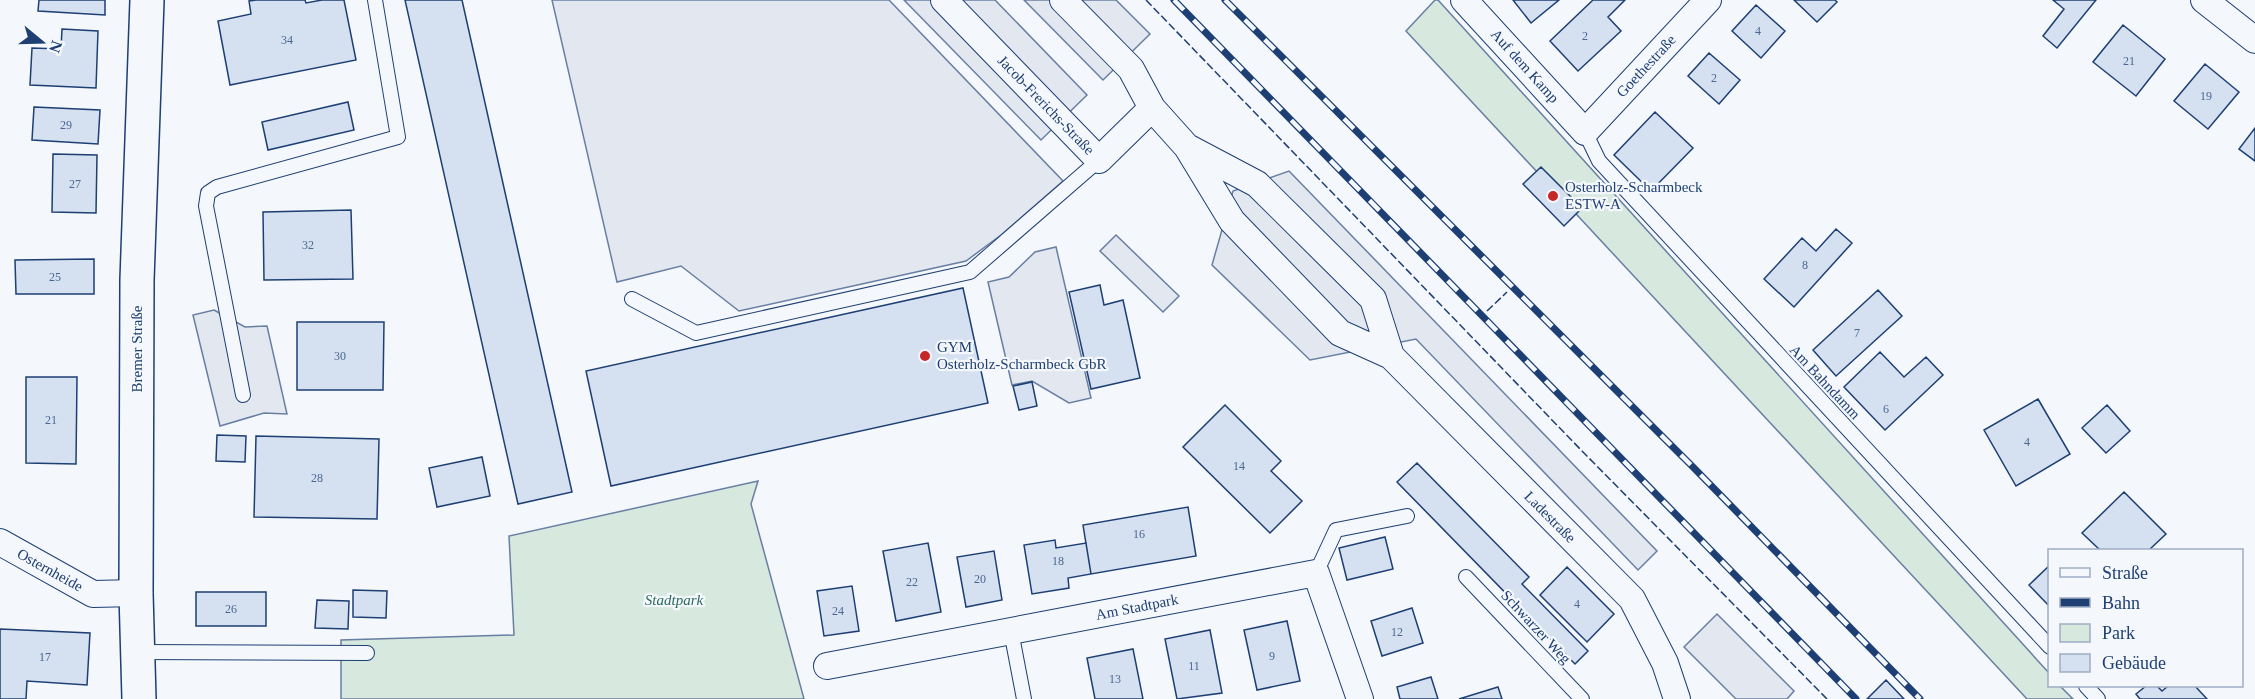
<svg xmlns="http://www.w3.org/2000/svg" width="2255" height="699" font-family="Georgia,serif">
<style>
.green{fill:#d7e8df;stroke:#687fa3;stroke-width:1.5}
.parking{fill:#e3e8f0;stroke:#687fa3;stroke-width:1.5}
.building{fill:#d5e0f0;stroke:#1d3f73;stroke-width:1.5}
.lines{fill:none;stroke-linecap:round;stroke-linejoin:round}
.service-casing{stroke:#1d3f73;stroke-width:16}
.minor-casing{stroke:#1d3f73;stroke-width:28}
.tertiary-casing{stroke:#1d3f73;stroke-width:36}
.service{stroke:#f4f7fb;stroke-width:14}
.minor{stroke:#f4f7fb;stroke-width:26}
.tertiary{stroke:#f4f7fb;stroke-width:33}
.rail-casing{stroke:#1d3f73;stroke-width:7}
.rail{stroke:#f4f7fb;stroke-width:4.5;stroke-dasharray:14;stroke-linecap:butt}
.fence{stroke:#1d3f73;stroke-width:1.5;stroke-dasharray:8 3;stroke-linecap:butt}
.poi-dot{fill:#c62828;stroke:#f4f7fb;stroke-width:2}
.labels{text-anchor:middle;stroke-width:4.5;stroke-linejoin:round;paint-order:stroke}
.number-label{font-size:12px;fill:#4b6792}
.street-label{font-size:15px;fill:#1d3f73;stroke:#f4f7fb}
.poi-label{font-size:15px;fill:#1d3f73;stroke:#f4f7fb;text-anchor:start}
.park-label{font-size:15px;font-style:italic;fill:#2c6c60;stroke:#f4f7fb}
</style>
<rect width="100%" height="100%" fill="#f4f7fb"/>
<path class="green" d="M1435,0H1438L2049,673L2050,686H2060L2073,699H2027L1406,31Z
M758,481L751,504L804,699H341V640L514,635L509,536Z"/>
<path class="parking" d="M552,0H889L1063,181L1001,235L966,261L739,311L681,266L617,282Z
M904,0H995L1087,95L1041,140Z
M1024,0H1116L1150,34L1103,80Z
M1289,171L1657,551L1638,570L1416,339L1310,360L1212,265L1233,191Z
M1116,235L1179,296L1163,312L1100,251Z
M1056,247L1091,398L1069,403L1032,381L1012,385L988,282L1009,277L1035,252Z
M214,310L245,327L267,326L287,414L264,413L220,426L193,315Z
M1717,614L1794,691L1787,699H1736L1684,647Z"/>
<path class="building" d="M39,0H105V15L38,11Z
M256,0H305L306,3L322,0H344L356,60L230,85L218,21L251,14L249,1Z
M405,0H462L572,492L518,504Z
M1513,0H1559L1531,23Z
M1593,0H1625L1608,17L1621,31L1578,71L1550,41Z
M1794,0H1835L1837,2L1817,22Z
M2053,0H2096L2057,48L2043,36L2064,9Z
M1756,5L1785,31L1761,58L1732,31Z
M2123,25L2165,59L2136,96L2093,62Z
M62,29L98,31L96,88L30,85L32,48L61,49Z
M1709,53L1740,80L1719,104L1688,76Z
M2205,64L2239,92L2208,129L2174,101Z
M348,102L354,130L268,150L262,122Z
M34,107L100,110L98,144L32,140Z
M1655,112L1693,148L1651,191L1614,155Z
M2255,128V161L2239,149Z
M53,154L97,155L96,213L52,212Z
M1541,167L1582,208L1564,226L1523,184Z
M351,210L353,279L264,280L263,212Z
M1836,229L1852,243L1794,307L1764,279L1802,238L1816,251Z
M94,259V294H16L15,260Z
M1100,285L1104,305L1123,300L1140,378L1091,389L1069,292Z
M963,288L988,403L611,486L586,371Z
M1878,290L1902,316L1836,376L1813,350Z
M297,322H384L383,390H297Z
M1880,352L1904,377L1926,357L1943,375L1885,430L1844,387Z
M26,377H77L76,464L26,463Z
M1032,382L1037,406L1019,410L1013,386Z
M2038,399L2070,454L2016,486L1984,430Z
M1225,405L1281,461L1271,471L1302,501L1270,533L1183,447Z
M2107,405L2130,431L2106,453L2082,428Z
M217,435L246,436L245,462L216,461Z
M256,436L379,439L377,519L254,517Z
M482,457L490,496L437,507L429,468Z
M1417,463L1529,577L1522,584L1588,651L1575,664L1397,482Z
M2124,492L2166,534L2149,550H2100L2082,533Z
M1188,507L1196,556L1091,574L1083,525Z
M1385,537L1393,569L1347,580L1339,548Z
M1055,540L1056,548L1086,543L1091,574L1068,578L1069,588L1032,594L1024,545Z
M928,543L941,612L896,621L883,551Z
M994,551L1002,600L966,607L957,557Z
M2050,565V607L2029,585Z
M1567,567L1614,614L1587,642L1540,595Z
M852,586L859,631L824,636L817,591Z
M353,590L387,591L386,618L353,617Z
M196,592H266V626H196Z
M317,600L349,601L348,629L315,628Z
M1412,608L1423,643L1382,656L1371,621Z
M1287,621L1300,681L1257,690L1244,630Z
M0,629L90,633L87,685L27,681L26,699H0Z
M1210,630L1222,693L1177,699L1165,639Z
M1133,649L1143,699H1095L1087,658Z
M1431,677L1438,699H1400L1397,687Z
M1886,680L1904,699H1867Z
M2146,686H2157L2162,691L2168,686H2195L2207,699H2140L2136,694Z
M1498,687L1502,699H1459Z"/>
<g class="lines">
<defs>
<path id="service" d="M1585,132L1599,161L2050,647
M632,299L696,333L970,272L1099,160
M243,395L206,206L208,193L217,187L398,137L375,0
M1316,573L1336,530L1407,516
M1466,577L1582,699
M1011,631L1024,699
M138,652L367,653
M2086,686L2098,699"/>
<path id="minor" d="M944,0L1099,160L1152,108
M1063,0L1131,69L1152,108L1187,147L1232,221L1340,333L1391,356L1632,599L1665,663L1677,699
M1464,0L1585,132L1708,0
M2204,0L2255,40
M1187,147L1257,184L1373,299L1391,356
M0,542L93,594L136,593
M827,666L1316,573L1360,699"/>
<path id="tertiary" d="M139,699L136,593L137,280L147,0"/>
</defs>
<use href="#service" class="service-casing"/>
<use href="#minor" class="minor-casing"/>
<use href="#tertiary" class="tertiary-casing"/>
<use href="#service" class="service"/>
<use href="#minor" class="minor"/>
<use href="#tertiary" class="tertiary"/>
<defs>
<path id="rail" d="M1174,0L1856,699
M1225,0L1693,467L1920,699"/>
</defs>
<use href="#rail" class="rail-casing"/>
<use href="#rail" class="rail"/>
<path class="fence" d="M1146,0L1582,451L1827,699
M1487,311L1507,292"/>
</g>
<g class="poi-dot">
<circle cx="1553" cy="196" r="6"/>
<circle cx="925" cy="356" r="6"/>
</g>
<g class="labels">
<g class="number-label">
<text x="1758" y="35">4</text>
<text x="1585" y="40">2</text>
<text x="287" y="44">34</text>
<text x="2129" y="65">21</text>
<text x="1714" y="82">2</text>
<text x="2206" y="100">19</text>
<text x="66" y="129">29</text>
<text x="75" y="188">27</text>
<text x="308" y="249">32</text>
<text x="1805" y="269">8</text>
<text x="55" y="281">25</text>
<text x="1857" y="337">7</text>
<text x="340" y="360">30</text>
<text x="1886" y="413">6</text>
<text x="51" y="424">21</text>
<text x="2027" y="446">4</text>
<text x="1239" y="470">14</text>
<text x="317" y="482">28</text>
<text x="1139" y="538">16</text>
<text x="1058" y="565">18</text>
<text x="980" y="583">20</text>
<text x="912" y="586">22</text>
<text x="1577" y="608">4</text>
<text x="231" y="613">26</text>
<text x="838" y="615">24</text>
<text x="1397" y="636">12</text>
<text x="1272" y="660">9</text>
<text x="45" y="661">17</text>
<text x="1194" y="670">11</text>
<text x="1115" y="683">13</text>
</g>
<g class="street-label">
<text transform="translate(1525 66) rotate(48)" y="5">Auf dem Kamp</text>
<text transform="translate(1646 66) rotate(-47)" y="5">Goethestraße</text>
<text transform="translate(1046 105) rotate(46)" y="5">Jacob-Frerichs-Straße</text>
<text transform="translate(137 349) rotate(-90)" y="5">Bremer Straße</text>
<text transform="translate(1825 382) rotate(47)" y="5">Am Bahndamm</text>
<text transform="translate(1550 517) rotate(45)" y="5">Ladestraße</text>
<text transform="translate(50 570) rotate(29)" y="5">Osternheide</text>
<text transform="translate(1137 607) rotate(-11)" y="5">Am Stadtpark</text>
<text transform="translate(1536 627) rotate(47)" y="5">Schwarzer Weg</text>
</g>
<g class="poi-label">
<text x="1565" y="192">Osterholz-Scharmbeck<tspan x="1565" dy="17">ESTW-A</tspan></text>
<text x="937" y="352">GYM<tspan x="937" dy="17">Osterholz-Scharmbeck GbR</tspan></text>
</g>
<g class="park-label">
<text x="674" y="605">Stadtpark</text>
</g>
</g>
<rect x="2048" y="549" width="195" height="138" fill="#f4f7fb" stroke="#9eadc5" stroke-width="1.5"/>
<rect x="2060" y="568" width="30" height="9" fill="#f4f7fb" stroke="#9eadc5" stroke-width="1.5"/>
<text x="2102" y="579" font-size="18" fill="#1d3f73">Straße</text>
<rect x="2060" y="598" width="30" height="9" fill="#1d3f73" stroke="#9eadc5" stroke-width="1.5"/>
<text x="2102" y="609" font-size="18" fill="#1d3f73">Bahn</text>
<rect x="2060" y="624" width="30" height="18" fill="#d7e8df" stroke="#9eadc5" stroke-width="1.5"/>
<text x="2102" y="639" font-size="18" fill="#1d3f73">Park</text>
<rect x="2060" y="654" width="30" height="18" fill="#d5e0f0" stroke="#9eadc5" stroke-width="1.5"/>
<text x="2102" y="669" font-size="18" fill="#1d3f73">Gebäude</text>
<g transform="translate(42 42) rotate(109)" stroke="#f4f7fb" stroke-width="4.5" paint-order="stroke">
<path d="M0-4.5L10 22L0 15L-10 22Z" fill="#1d3f73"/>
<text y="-9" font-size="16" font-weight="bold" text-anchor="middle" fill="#1d3f73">N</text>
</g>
</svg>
